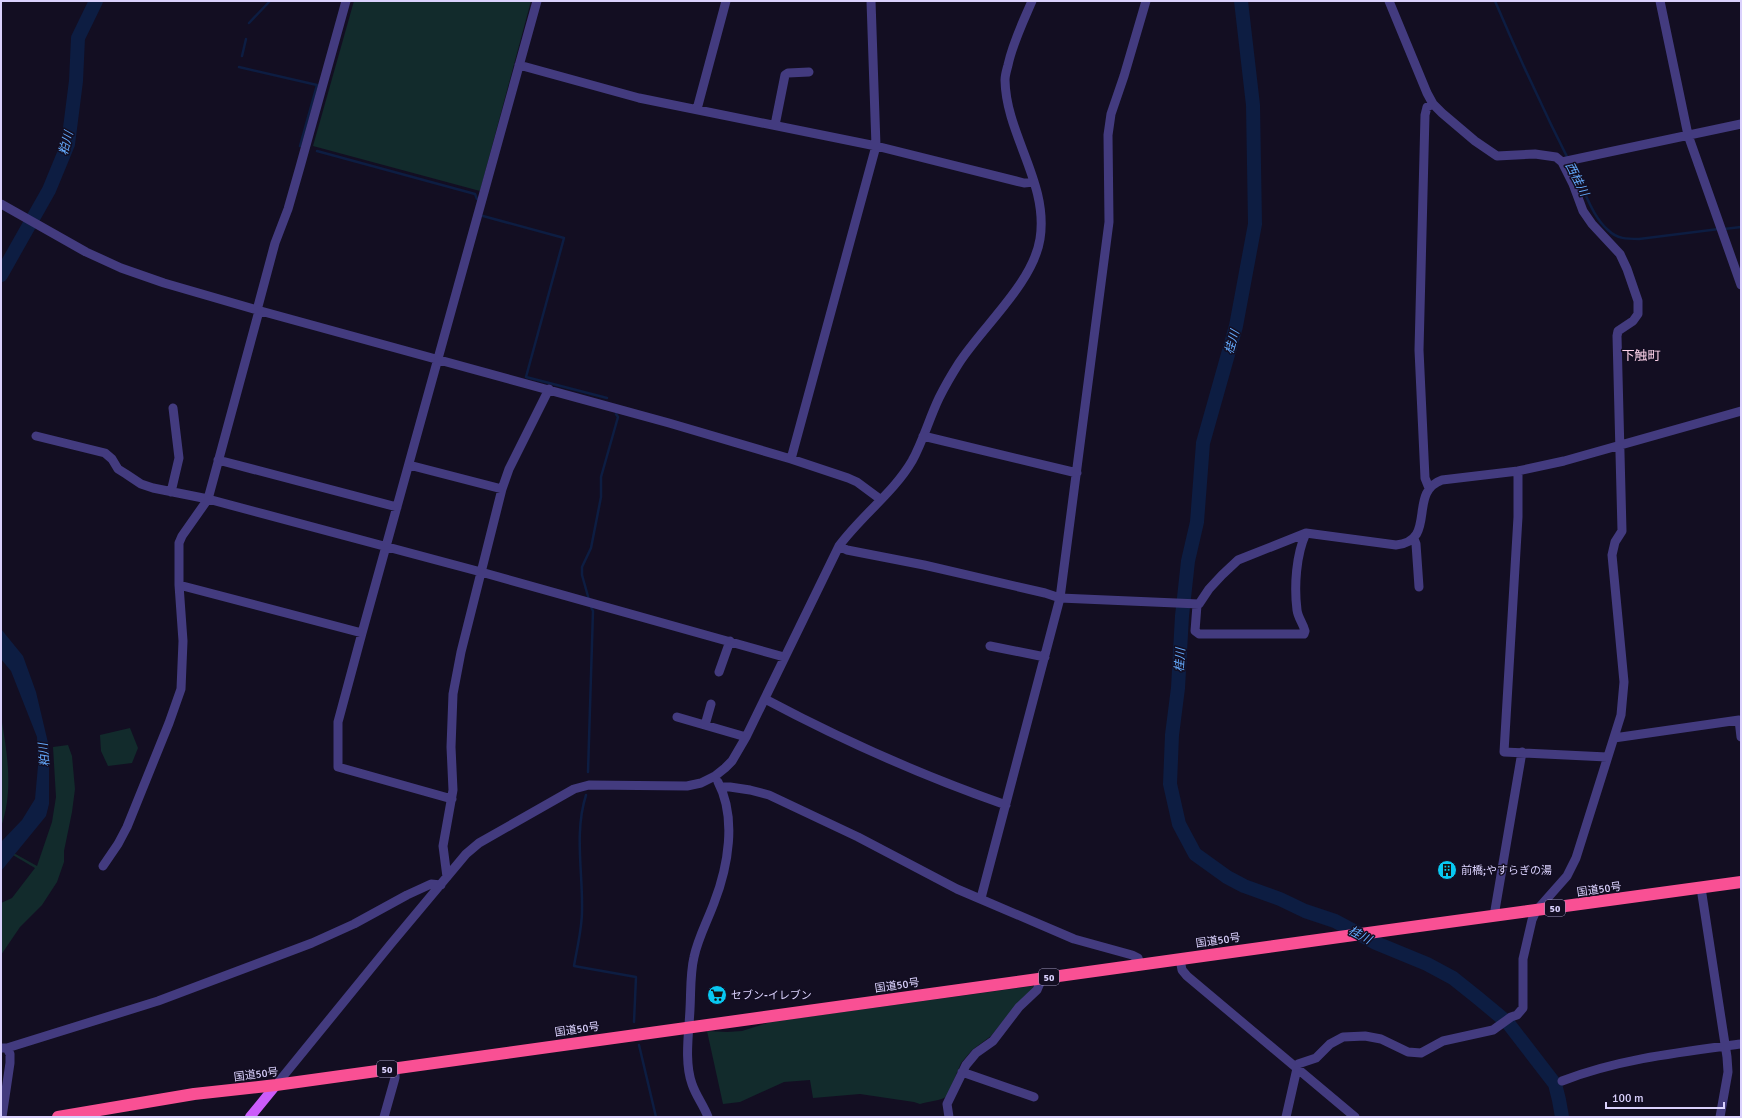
<svg xmlns="http://www.w3.org/2000/svg" width="1742" height="1118" font-family="Signika,'Noto Sans JP',sans-serif">
<style>
.green{fill:#122b2c}
.water{fill:#0d1d42}
.lines{fill:none;stroke-linecap:round;stroke-linejoin:round}
.stream{stroke:#0d1d42;stroke-width:2.5}
.river{stroke:#0d1d42;stroke-width:14}
.minor{stroke:#433b7f;stroke-width:9}
.major{stroke:#cb5cfa;stroke-width:10}
.highway{stroke:#f95094;stroke-width:12}
.labels{text-anchor:middle;stroke-width:3;stroke-linejoin:round;paint-order:stroke}
.shield{fill:#130e22;stroke:#9e96bb;stroke-width:1}
.shield-label{font-size:10px;font-weight:bold;fill:#dad1fd}
.poi-label{font-size:11px;fill:#dad1fd;stroke:#130e22;text-anchor:start}
.street-label{font-size:11px;fill:#dad1fd;stroke:#130e22}
.water-label{font-size:12px;font-style:italic;fill:#63a8fa;stroke:#130e22}
.quarter-label{font-size:13px;fill:#fed3eb;stroke:#130e22}
</style>
<rect width="100%" height="100%" fill="#130e22"/>
<path class="green" d="M354,1H531L480,191L313,146Z
M1,716C7,753 14,790 1,827Z
M130,728L138,748L132,763L108,766L101,751L100,735Z
M68,745L72,756L75,789L72,812L64,851V862L57,882L42,905L20,927L1,955V903L12,898L35,868L1,848V846L37,866L52,822L56,797L53,747Z
M1033,986L1034,988L1010,1012L991,1036L972,1050L961,1063L947,1096C941,1101 929,1101 920,1104L914,1102L860,1094L813,1098L810,1080L784,1082L740,1102L723,1104L707,1031L727,1032L742,1031L770,1022Z"/>
<path class="water" d="M1,629L23,656L36,692L49,747V804L46,816L1,871V842L22,820L35,799L38,766L37,737L11,671L1,659Z"/>
<g class="lines">
<path class="stream" d="M1495,1C1521,62 1549,122 1579,181C1587,197 1594,218 1608,230C1617,239 1627,239 1639,239L1719,229
M249,23L270,1
M242,56L246,39
M239,67L317,85L300,146
M317,151L475,194L477,199
M483,216L564,238L526,377L607,398
M1724,229L1741,227
M589,600L582,575V567L591,548L601,497V477L618,417L616,414
M588,772L593,611L590,605
M586,795C574,833 583,872 582,911C582,929 577,948 574,966L636,977L634,1022
M639,1045L656,1117
M699,1117H701"/>
<path class="river" d="M1241,1L1253,105L1255,224L1236,326L1203,443L1197,522L1188,561L1182,616L1178,688L1172,735L1170,784L1179,824L1195,854L1227,877L1244,886L1280,899L1305,911L1335,921L1376,943L1427,964L1453,978L1478,998L1508,1023L1555,1084L1559,1100L1562,1117
M1,275L49,190L68,144L76,81L78,38L96,1"/>
<path class="minor" d="M1389,1L1427,93L1433,104L1442,113L1475,141L1497,156L1535,154L1556,157L1562,162L1741,124
M1660,1L1688,135L1741,285
M519,65L639,98L876,146L1024,183L1034,182
M697,109L726,1
M775,125L785,75L788,73L809,72
M1,204L86,252L121,268L164,283L257,310L669,423L791,459L848,478L857,482L880,499
M257,310L275,243L288,209L300,167L346,1
M36,436L105,453L112,459L118,469L126,474L141,484L153,488L208,499L481,572L784,657
M923,436L1077,473
M791,459L876,146L871,1
M218,460L397,507
M409,465L502,489
M1518,471V517L1504,752L1607,757
M1429,488L1425,478L1419,350L1425,115L1427,107L1433,104
M171,492L179,458L173,408
M1414,539L1416,544L1419,587
M839,546L847,550L924,565L1045,593L1060,598L1199,604L1209,589L1222,575L1238,560L1306,533L1396,545C1438,541 1407,492 1442,480L1518,471L1564,461L1741,411
M179,585L362,633
M1197,605L1195,631L1199,634H1304L1305,631C1303,623 1298,618 1297,610C1294,586 1296,555 1306,533
M990,646L1045,657
M719,672L730,641
M765,699C842,740 923,776 1006,805
M677,717L746,737
M705,725L711,704
M1614,738L1739,720L1741,737
M721,787H730L750,790L769,795L858,837L957,889L1074,939L1132,955L1138,958L1140,964
M452,799L338,767V722L362,633L537,1
M103,866L118,844L127,827L169,723L181,689L183,641L179,585V543L182,536L208,499L259,311
M447,877L443,846L453,790L451,747L453,694L461,652L502,489L509,469L549,389
M1701,888L1727,1057L1728,1072L1720,1117
M981,898L1060,598L1109,222L1108,135L1111,114L1124,76L1146,1
M1494,916L1522,752
M1180,959L1182,970L1187,976L1355,1117
M1,1048H7L158,1001L312,943L354,924L407,895L431,884L441,885
M962,1072L1034,1097
M1562,1081C1618,1059 1681,1052 1741,1044
M276,1085L390,945L466,854L479,843L574,789L589,785L687,786L701,783L715,776L725,768L732,761L746,737L839,546C861,516 894,492 912,461C923,441 929,419 939,398C945,386 952,374 959,363C983,326 1033,283 1040,239C1049,183 1006,135 1005,80C1005,75 1007,69 1008,65C1013,42 1023,22 1032,1
M2,1117L10,1063V1054L7,1048
M384,1117L395,1078V1068
M708,1117C704,1106 696,1096 692,1084C684,1062 689,1032 690,1009C691,992 690,974 694,957C698,938 707,922 714,903C728,867 737,818 718,782
M949,1117L947,1104L966,1065L976,1053L993,1041L1019,1007L1037,990L1042,978
M1286,1117L1298,1064L1316,1058L1330,1044L1343,1037L1365,1036L1381,1039L1408,1052L1421,1053L1443,1041L1493,1030L1511,1017L1517,1015L1523,1008V959L1532,920L1536,911L1567,876L1576,858L1621,715L1624,682L1612,555L1615,542L1622,531L1617,336L1618,331L1633,321L1638,314V301L1627,269L1620,254L1592,224L1583,211L1573,184L1562,162"/>
<path class="major" d="M250,1117L276,1085"/>
<path class="highway" d="M58,1117L194,1094L276,1085L1397,929L1741,882"/>
</g>
<defs>
<symbol id="building-disc" viewBox="-11 -11 22 22"><circle r="9.5" fill="#08c8f2" stroke="#130e22"/><path d="M-4-6H4V6H1V3H-1V6H-4ZM-2.5-4.3h1.7v1.8h-1.7ZM.8-4.3h1.7v1.8H.8ZM-2.5-1h1.7V.8h-1.7ZM.8-1h1.7V.8H.8Z" fill="#111"/></symbol>
<symbol id="supermarket-disc" viewBox="-11 -11 22 22"><circle r="9.5" fill="#08c8f2" stroke="#130e22"/><path d="M-6-5.5h2.5l.6 2H6L4.5 2H-2.5L-4.4-4H-6ZM-1.5 3.2a1.3 1.3 0 1 0 .1 0ZM3 3.2a1.3 1.3 0 1 0 .1 0Z" fill="#111"/></symbol>
</defs>
<g fill-rule="evenodd">
<use href="#building-disc" x="1436" y="859" width="22" height="22"/>
<use href="#supermarket-disc" x="706" y="984" width="22" height="22"/>
</g>
<g class="labels">
<g class="shield">
<rect x="1545" y="900" width="20" height="16" rx="3"/>
<rect x="1039" y="969" width="20" height="16" rx="3"/>
<rect x="377" y="1061" width="20" height="16" rx="3"/>
</g>
<g class="shield-label">
<text x="1555" y="912">50</text>
<text x="1049" y="981">50</text>
<text x="387" y="1073">50</text>
</g>
<g class="poi-label">
<text x="1461" y="874">前橋;やすらぎの湯</text>
<text x="731" y="999">セブン-イレブン</text>
</g>
<g class="street-label">
<text transform="translate(1599 889) rotate(-8)" y="4">国道50号</text>
<text transform="translate(1218 940) rotate(-8)" y="4">国道50号</text>
<text transform="translate(897 985) rotate(-8)" y="4">国道50号</text>
<text transform="translate(577 1029) rotate(-8)" y="4">国道50号</text>
<text transform="translate(256 1074) rotate(-7)" y="4">国道50号</text>
</g>
<g class="water-label">
<text transform="translate(66 143) rotate(-75)" y="4">粕川</text>
<text transform="translate(1577 179) rotate(63)" y="4">西桂川</text>
<text transform="translate(1232 342) rotate(-74)" y="4">桂川</text>
<text transform="translate(1180 660) rotate(-87)" y="4">桂川</text>
<text transform="translate(44 755) rotate(-95)" y="4">粕川</text>
<text transform="translate(1360 935) rotate(28)" y="4">桂川</text>
</g>
<g class="quarter-label">
<text x="1641" y="360">下触町</text>
</g>
</g>
<rect width="1742" height="1118" fill="none" stroke="#dad1fd" stroke-width="4"/>
<path d="M1606 1102v6h118v-6" fill="none" stroke="#dad1fd" stroke-width="2"/>
<text x="1612" y="1102" font-size="12" fill="#dad1fd" stroke="#130e22" stroke-width="3" paint-order="stroke">100 m</text>
</svg>
